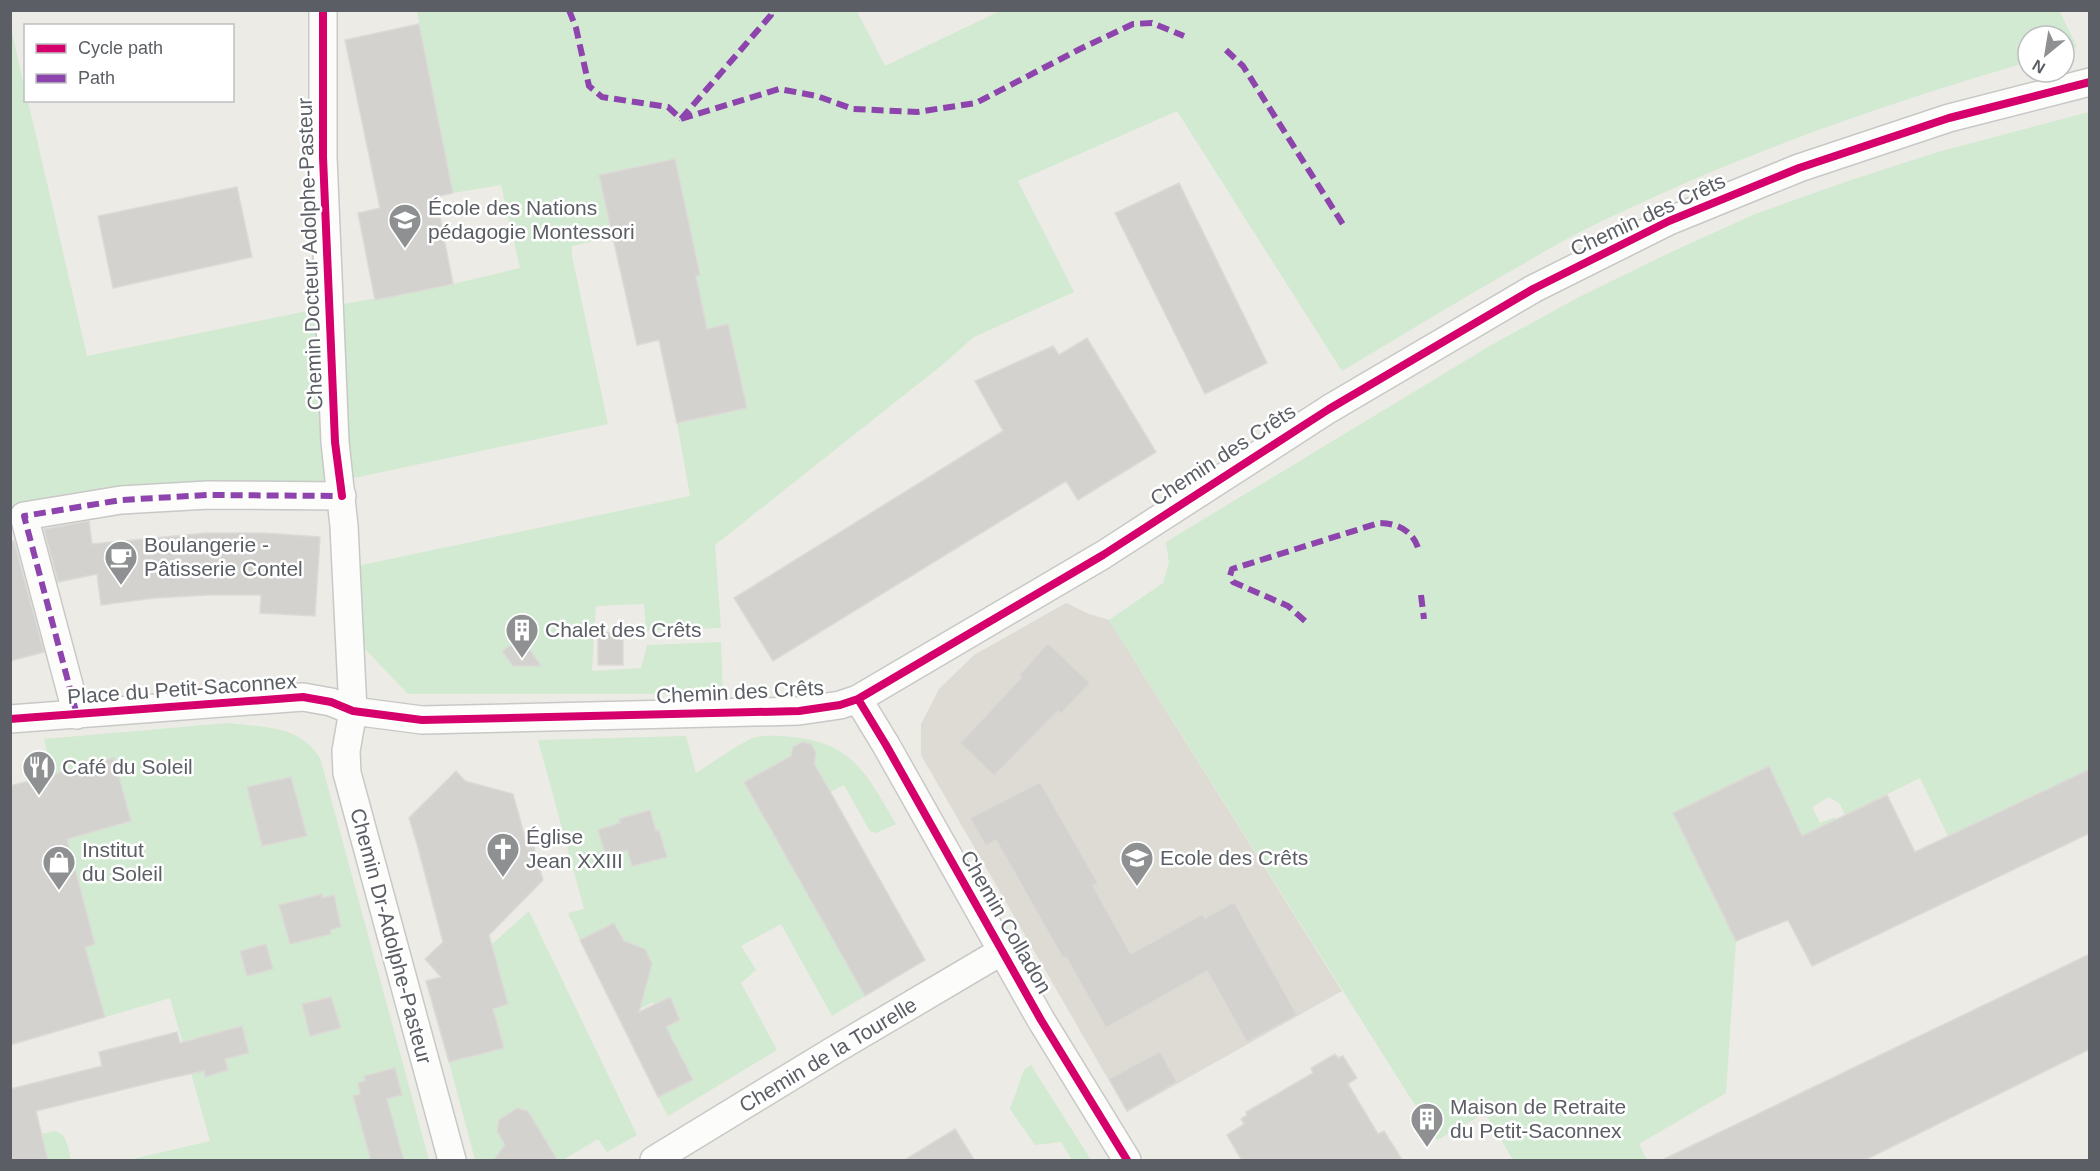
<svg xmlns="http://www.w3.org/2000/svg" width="2100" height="1171" font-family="Helvetica,sans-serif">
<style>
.education{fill:#dddbd4}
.green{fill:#d2ead1}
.building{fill:#d3d2cf;stroke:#dcdad6;stroke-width:1.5}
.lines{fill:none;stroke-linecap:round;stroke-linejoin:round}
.minor-casing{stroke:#c8c8c7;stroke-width:30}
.minor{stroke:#fcfcfb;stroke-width:27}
.quiet{stroke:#8e44ad;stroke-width:6;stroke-dasharray:12 6;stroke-linecap:butt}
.cycleway-casing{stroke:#fff;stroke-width:11}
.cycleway{stroke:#d6006c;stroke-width:8}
.labels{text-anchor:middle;stroke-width:5;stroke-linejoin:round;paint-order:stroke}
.poi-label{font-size:21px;fill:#5b5f65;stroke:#fff;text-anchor:start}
.street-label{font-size:21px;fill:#5b5f65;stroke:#fff}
</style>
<rect width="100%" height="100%" fill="#ecebe6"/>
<path class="education" d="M1066,603L1089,614L1109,620L1342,991L1127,1112L921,755V724L939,689L974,655Z"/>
<path class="green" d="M1002,10H2059L2077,47L2064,51V36H2028V62C1874,107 1726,159 1582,231C1560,242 1539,255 1518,267C1459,300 1401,336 1342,371L1177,111L1018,181L1074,292L974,337L942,365L715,545L721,628L646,631L644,604L596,606L592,671L641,668L647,645L721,642L723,692L686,694H408L362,646L357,566L690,496L677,423L747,408L728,324L707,329L696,276L613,237L572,246V256L608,424L359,477L313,485L20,507L11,509V27L25,91L26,100L28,101L87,356L322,308L453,284L520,268L501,185L453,193L417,11H857L885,66Z
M2089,112V769L1948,836L1920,778L1845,815L1840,804L1829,797L1812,807L1820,823L1835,817L1836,820L1802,836L1769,766L1673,813L1736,941L1726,1093L1639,1144L1647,1160H1513L1485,1113L1437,1140L1109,620L1163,583L1169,563L1166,542L1488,347L1577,298L1667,254L1755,214L1851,180L1938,152Z
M228,723C265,728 298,724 320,758L429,1160H129L210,1141L170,998L11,1045V975L95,943L67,839L44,739Z
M686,736L696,773C709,765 744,740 756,737C767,735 782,736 793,737C853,743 868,776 896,824L876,833L870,831L844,785L830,792L814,763L816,753L811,744L802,742L793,747L791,756L744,783L865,996L832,1016L781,924L741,946L756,970L741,983L777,1050L668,1116L658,1097L692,1080L666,1027L680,1019L669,997L655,1005L653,1002L640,1009L633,996L613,1007L605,992L640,974L614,924L580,940L568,913L584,909L538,740Z
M529,911L637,1135L607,1152L598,1139L563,1160H475L449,1062L503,1048L493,1009L491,945Z
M1031,1065L1091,1160H1072L1061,1142L1035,1145L1010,1109L1024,1070Z
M55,1131C68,1134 68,1150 71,1160H48L41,1134Z"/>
<path class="building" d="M419,24L453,193L436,197L453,284L375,300L358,213L380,208L345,40Z
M675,159L700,275L696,276L707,329L728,324L747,408L677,423L659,340L637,345L599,175Z
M1179,183L1267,363L1205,394L1115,213Z
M237,187L252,257L113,288L98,216Z
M1087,338L1156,452L1078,500L1066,481L773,661L734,598L1003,431L975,381L1053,346L1059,355Z
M89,521L92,544L206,533H264L320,537L315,616L260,613L261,595H208L155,598L101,605L97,574L58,582L44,529Z
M10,541H14L44,652L10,661Z
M623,632V665H598V633Z
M522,638L541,666H513L502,651Z
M1048,643L1090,683L1061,714L1058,711L994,776L960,743L1021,678L1019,675Z
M802,742L811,744L816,753L814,763L925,960L865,996L744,782L791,756L793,747Z
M114,758L131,821L67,839L95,944L85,947L105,1017L10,1045V786Z
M1769,766L1802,836L1887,795L1915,852L2090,769V833L1812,966L1788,920L1736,941L1673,813Z
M456,771L465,781L513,794L528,848L533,843L543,880L489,935L508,1004L493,1009L504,1048L449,1062L426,981L441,977L425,959L443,942L417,844L409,818Z
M291,777L307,836L262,846L247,787Z
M1040,782L1098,883L1093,886L1131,954L1202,914L1205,918L1234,902L1297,1015L1247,1042L1207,971L1106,1028L1066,957L1063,958L996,840L986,846L970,818Z
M650,810L656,831L659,830L667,857L632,866L627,850L606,856L598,830L620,823L619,819Z
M322,894V898L334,895L341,927L330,930L331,934L290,944L279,905Z
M614,923L624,941L645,949L652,964L639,1012L670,997L680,1020L666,1027L693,1080L658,1097L580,940Z
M266,944L273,969L247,976L240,951Z
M2090,954V1049L1863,1161H1660Z
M331,997L341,1028L310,1036L302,1004Z
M242,1026L249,1053L225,1059L228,1070L205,1077L204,1071L166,1079L36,1111L48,1161H10V1089L102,1066L99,1052L177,1032L180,1043Z
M1160,1051L1177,1082L1127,1111L1109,1079Z
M1335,1054L1338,1058L1343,1056L1357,1078L1348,1084L1378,1134L1384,1131L1403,1161H1242L1227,1135L1244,1124L1241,1119L1247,1115L1246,1112L1313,1073L1311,1068Z
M395,1068L402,1095L387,1099L404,1161H371L353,1096L360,1094L358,1083L365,1081L364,1076Z
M517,1108L528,1111L558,1161H493L505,1145L497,1131L499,1120Z
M955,1129L975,1161H903Z"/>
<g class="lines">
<defs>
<path id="minor" d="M323,10V157L335,442L344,526L353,711L346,751L347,773L452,1160
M858,699L886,745L1041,1020L1127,1160
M77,715L24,516L121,500L208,495L342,496
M10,719L303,697L331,702L353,711L422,720L799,711L840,705L858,699L1103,555L1329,409L1533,289L1669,221L1799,168L1949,118L2090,82
M654,1160L831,1052L1002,951"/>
</defs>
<use href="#minor" class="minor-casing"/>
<use href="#minor" class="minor"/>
<path class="quiet" d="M569,10L576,28L589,86L602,97L668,107L681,119
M1226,50L1243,66L1344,226
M681,119L779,89L817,96L853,109L917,112L976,103L1080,49L1133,24L1152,23L1184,36
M681,119L771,15V10
M1421,595L1424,619
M1305,621L1288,606L1233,582L1230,576L1232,569L1379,523C1398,523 1414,531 1419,551
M77,715L24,516L121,500L208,495L342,496"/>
<defs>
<path id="cycleway" d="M323,10V157L335,442L342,496
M858,699L886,745L1041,1020L1127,1160
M10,719L303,697L331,702L353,711L422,720L799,711L840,705L858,699L1103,555L1329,409L1533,289L1669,221L1799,168L1949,118L2090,82"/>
</defs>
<use href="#cycleway" class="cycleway-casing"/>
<use href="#cycleway" class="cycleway"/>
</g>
<defs>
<symbol id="school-pin" viewBox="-11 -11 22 30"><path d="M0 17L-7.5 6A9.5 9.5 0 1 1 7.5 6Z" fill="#8e9092" stroke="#fff"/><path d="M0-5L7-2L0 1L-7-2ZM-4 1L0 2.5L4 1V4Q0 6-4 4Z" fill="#fff"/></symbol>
<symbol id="cafe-pin" viewBox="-11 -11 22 30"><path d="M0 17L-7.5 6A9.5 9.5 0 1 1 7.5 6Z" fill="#8e9092" stroke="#fff"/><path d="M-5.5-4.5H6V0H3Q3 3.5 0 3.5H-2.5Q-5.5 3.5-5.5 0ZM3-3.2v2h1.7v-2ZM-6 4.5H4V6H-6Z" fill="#fff"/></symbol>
<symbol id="building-pin" viewBox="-11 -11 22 30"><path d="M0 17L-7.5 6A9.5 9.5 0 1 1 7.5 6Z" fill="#8e9092" stroke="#fff"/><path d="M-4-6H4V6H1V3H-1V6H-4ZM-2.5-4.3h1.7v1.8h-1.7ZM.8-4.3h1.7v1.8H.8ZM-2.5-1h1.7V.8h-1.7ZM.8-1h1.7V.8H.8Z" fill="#fff"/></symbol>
<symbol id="restaurant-pin" viewBox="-11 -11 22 30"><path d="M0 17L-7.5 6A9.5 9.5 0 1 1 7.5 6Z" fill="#8e9092" stroke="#fff"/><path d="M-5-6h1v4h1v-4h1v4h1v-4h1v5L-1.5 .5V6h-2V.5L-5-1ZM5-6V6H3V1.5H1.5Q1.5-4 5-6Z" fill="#fff"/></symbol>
<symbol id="church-pin" viewBox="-11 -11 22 30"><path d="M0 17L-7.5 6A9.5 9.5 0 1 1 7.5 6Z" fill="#8e9092" stroke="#fff"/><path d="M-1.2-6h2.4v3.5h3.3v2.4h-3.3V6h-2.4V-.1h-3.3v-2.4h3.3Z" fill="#fff"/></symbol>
<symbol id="shop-pin" viewBox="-11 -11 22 30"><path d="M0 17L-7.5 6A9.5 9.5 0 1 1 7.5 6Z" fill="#8e9092" stroke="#fff"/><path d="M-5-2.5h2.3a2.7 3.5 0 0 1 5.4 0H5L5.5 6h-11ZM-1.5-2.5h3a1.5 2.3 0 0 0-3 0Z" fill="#fff"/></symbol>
</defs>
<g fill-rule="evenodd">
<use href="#school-pin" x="386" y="201" width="38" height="52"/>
<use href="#cafe-pin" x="102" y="538" width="38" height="52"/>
<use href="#building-pin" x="503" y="611" width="38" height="52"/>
<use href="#restaurant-pin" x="20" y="748" width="38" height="52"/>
<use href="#church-pin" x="484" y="830" width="38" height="52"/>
<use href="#school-pin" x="1118" y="839" width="38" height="52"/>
<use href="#shop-pin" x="40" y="843" width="38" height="52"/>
<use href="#building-pin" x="1408" y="1100" width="38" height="52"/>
</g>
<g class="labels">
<g class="poi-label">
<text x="428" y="215">École des Nations<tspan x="428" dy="24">pédagogie Montessori</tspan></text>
<text x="144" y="552">Boulangerie -<tspan x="144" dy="24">Pâtisserie Contel</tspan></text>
<text x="545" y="637">Chalet des Crêts</text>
<text x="62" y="774">Café du Soleil</text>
<text x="526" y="844">Église<tspan x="526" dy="24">Jean XXIII</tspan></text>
<text x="82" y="857">Institut<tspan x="82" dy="24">du Soleil</tspan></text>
<text x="1160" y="865">Ecole des Crêts</text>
<text x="1450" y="1114">Maison de Retraite<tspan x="1450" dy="24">du Petit-Saconnex</tspan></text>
</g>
<g class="street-label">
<text transform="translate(1648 215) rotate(-25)" y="7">Chemin des Crêts</text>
<text transform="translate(310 254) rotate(-92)" y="7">Chemin Docteur Adolphe-Pasteur</text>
<text transform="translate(1223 455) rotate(-33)" y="7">Chemin des Crêts</text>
<text transform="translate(182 689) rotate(-4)" y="7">Place du Petit-Saconnex</text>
<text transform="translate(740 692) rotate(-3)" y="7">Chemin des Crêts</text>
<text transform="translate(1006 922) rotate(60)" y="7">Chemin Colladon</text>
<text transform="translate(391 936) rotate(75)" y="7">Chemin Dr-Adolphe-Pasteur</text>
<text transform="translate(828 1055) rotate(-31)" y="7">Chemin de la Tourelle</text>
</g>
</g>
<rect width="2100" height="1171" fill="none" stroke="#5b5f65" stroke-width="24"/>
<rect x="24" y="24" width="210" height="78" fill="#ffffff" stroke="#bdbfc1" stroke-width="1.5"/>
<rect x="36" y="44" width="30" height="9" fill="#d6006c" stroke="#bdbfc1" stroke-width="1.5"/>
<text x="78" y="54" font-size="18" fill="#5b5f65">Cycle path</text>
<rect x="36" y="74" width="30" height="9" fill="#8e44ad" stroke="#bdbfc1" stroke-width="1.5"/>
<text x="78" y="84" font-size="18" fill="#5b5f65">Path</text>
<g transform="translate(2046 54) rotate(210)"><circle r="28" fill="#ffffff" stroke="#bdbfc1" stroke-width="1.5"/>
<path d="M0-4.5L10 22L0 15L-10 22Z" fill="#8e9092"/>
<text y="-9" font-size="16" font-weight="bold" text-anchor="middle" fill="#5b5f65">N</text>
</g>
</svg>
